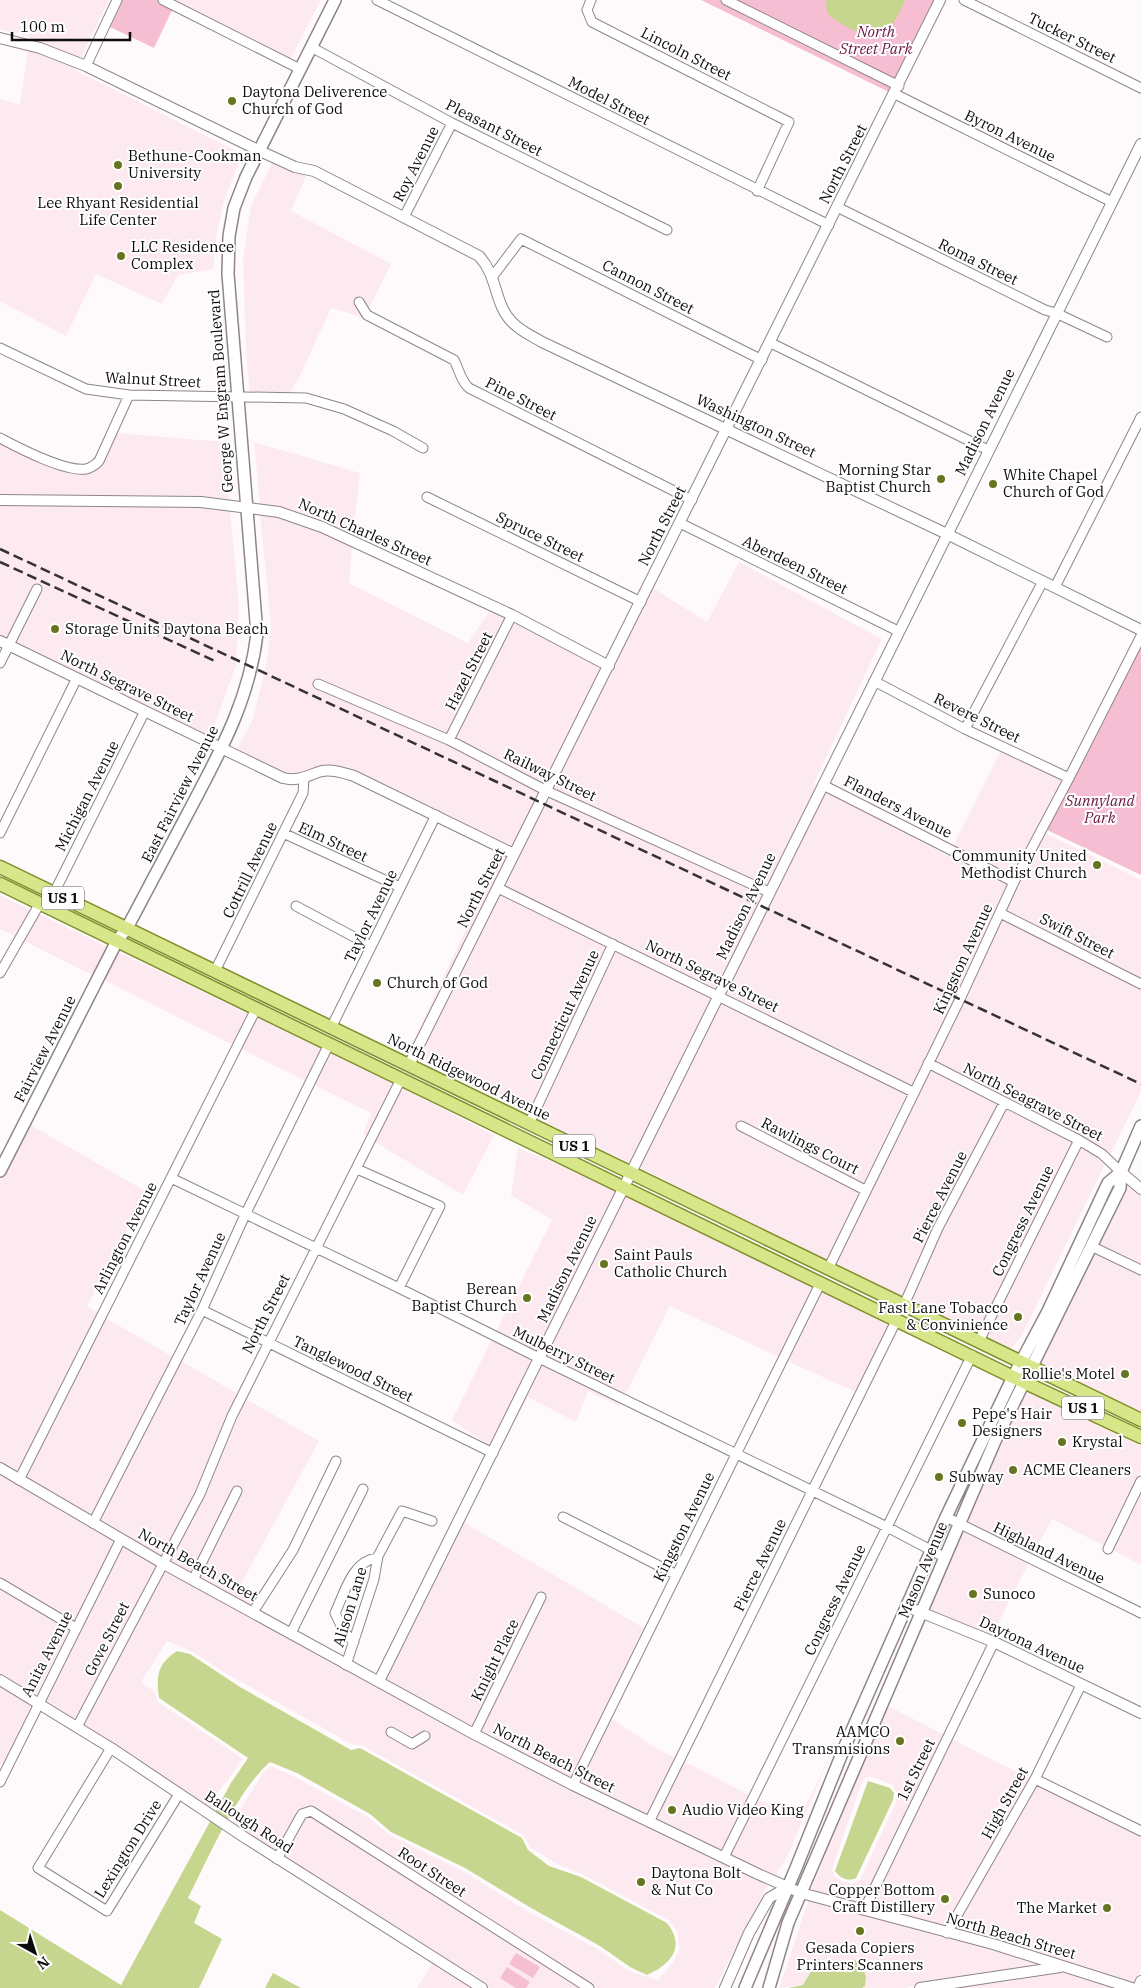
<svg xmlns="http://www.w3.org/2000/svg" width="1141" height="1988" font-family="'IBM Plex Serif',serif">
<style>
.built{fill:#fdeaf1;fill-rule:evenodd}
.green{fill:#f5bed3}
.water{fill:#c6d68e}
.lines{fill:none;stroke-linecap:round;stroke-linejoin:round}
.minor-casing{stroke:#8f8589;stroke-width:11}
.tertiary-casing{stroke:#8f8589;stroke-width:12}
.secondary-casing{stroke:#8f8589;stroke-width:14}
.primary-casing{stroke:#808e2b;stroke-width:15}
.minor{stroke:#fff;stroke-width:9}
.tertiary{stroke:#fff;stroke-width:10}
.secondary{stroke:#fff;stroke-width:11}
.primary{stroke:#d7e689;stroke-width:12}
.rail{stroke:#353233;stroke-width:2.5;stroke-dasharray:10 5;stroke-linecap:butt}
.poi-dot{fill:#677521;stroke:#fff;stroke-width:2}
.labels{text-anchor:middle;stroke-width:4;stroke-linejoin:round;paint-order:stroke}
.shield{fill:#fff;stroke:#565455;stroke-width:1}
.shield-label{font-size:14px;font-weight:bold;fill:#0e0b0c}
.park-label{font-size:15px;font-style:italic;fill:#6c1642;stroke:#fff}
.street-label{font-size:15px;fill:#0e0b0c;stroke:#fff}
.poi-label{font-size:15px;fill:#0e0b0c;stroke:#fff;text-anchor:start}
</style>
<rect width="100%" height="100%" fill="#fefafb"/>
<path class="built" d="M0,0H109L75,70L242,154L224,201L217,232L213,269L178,275L162,304L96,274L66,336L0,301V99L20,104L30,37L0,29Z
M173,0H321L290,60Z
M273,161L307,174L291,211L391,264L368,310L360,297L353,300L364,318L331,308L299,378L289,394L250,393L246,350L243,258L251,206Z
M117,433L224,442L229,501L0,496V443L34,460L77,473H87L103,464Z
M254,442L360,473L353,537L299,514L260,505Z
M0,504L201,506L230,509L239,607L236,665L210,738L15,643L42,587L35,583L7,640L0,637Z
M260,513L278,516L320,531L352,546L349,583L468,643L490,610L506,617L451,745L515,621L603,668L512,849L323,764L321,767L300,775L284,774L236,751L253,719L267,660L271,625Z
M739,562L882,639L814,783L817,785L716,990L503,886L653,588L707,622Z
M1001,750L1064,780L1012,876L953,846Z
M825,790L948,856L949,853L1008,883L956,997L911,1086L724,994Z
M1045,833L1141,880V979L1005,911Z
M502,853L509,856L409,1055L407,1054Z
M500,894L607,946L528,1114L417,1059Z
M0,895L31,910L16,937L0,929Z
M39,914L108,947L94,976L24,941Z
M1002,919L1141,988V1092L1110,1155L1077,1134L933,1061Z
M615,950L713,997L630,1163L536,1118Z
M116,951L249,1014L233,1045L102,979Z
M721,1001L907,1093L863,1184L739,1120L736,1128L859,1192L827,1260L638,1167Z
M257,1018L322,1049L306,1081L241,1049Z
M330,1053L394,1084L368,1137L363,1134L371,1113L314,1085Z
M930,1069L998,1104L934,1226L903,1297L835,1263Z
M402,1088L494,1135L463,1195L375,1142Z
M1006,1108L1073,1142L978,1333L911,1300L942,1230Z
M29,1124L147,1192L87,1306L98,1313L17,1474L0,1463V1181Z
M1081,1146L1106,1162L1022,1335L1011,1349L986,1337Z
M518,1148L577,1172L616,1192L537,1353L496,1332L552,1220L511,1195Z
M1127,1185L1141,1194V1265L1097,1245Z
M624,1195L813,1287L779,1357L670,1306L625,1395L545,1357Z
M1094,1252L1141,1274V1413L1039,1363Z
M821,1291L889,1325L856,1392L787,1361Z
M106,1318L173,1357L91,1517L25,1478Z
M492,1339L533,1360L491,1447L452,1420Z
M181,1361L238,1394L196,1491L162,1559L99,1522Z
M541,1364L621,1402L619,1406L588,1391L576,1422L528,1397L499,1452Z
M1029,1392L1141,1446V1470L1104,1546L1052,1519L1033,1555L966,1523L1019,1406Z
M246,1399L319,1441L236,1593L254,1603L251,1607L199,1578L243,1490L236,1486L191,1574L170,1563L204,1496Z
M0,1473L115,1540L74,1622L0,1579Z
M1141,1491V1565L1112,1550Z
M463,1522L644,1628L571,1779L479,1732L546,1596L539,1591L472,1728L385,1680Z
M963,1530L1029,1563L991,1637L928,1611Z
M123,1545L157,1565L75,1721L43,1702Z
M165,1570L769,1883L715,1988H597L313,1807L299,1812L276,1853L231,1824L263,1773L271,1766L295,1777L368,1817L390,1835L468,1874L529,1912L599,1950L629,1971L658,1980L673,1962L679,1951L678,1932L668,1920L582,1874L557,1864L531,1848L523,1835L361,1745H353L227,1674L191,1651L167,1641L141,1682L155,1692L157,1701L243,1759L214,1798L210,1810L82,1726ZM389,1726L412,1739L426,1730L431,1738L411,1747L385,1734Z
M0,1588L70,1629L35,1697L0,1675Z
M0,1685L32,1704L4,1763L0,1765Z
M888,1706L944,1735L861,1905L811,1891L853,1786ZM866,1777H873L892,1785L897,1793L896,1802L860,1880L852,1884L842,1881L834,1876L832,1869L862,1782Z
M611,1718L654,1747L675,1758L646,1816L579,1783Z
M952,1739L1030,1779L945,1928L870,1907Z
M832,1752L786,1859L774,1877L729,1855L757,1799L799,1819Z
M683,1761L749,1795L721,1852L654,1820Z
M1037,1785L1141,1836V1971L1134,1984L954,1930Z
M311,1816L582,1988H490L283,1857L306,1818Z
M809,1899L949,1939L992,1948L1044,1965L941,1979L906,1988H862L865,1986L848,1965L824,1963L813,1966L803,1985L779,1988Z
M433,1962L474,1988H417Z
M1063,1971L1116,1988H941Z"/>
<path class="green" d="M117,0H163L174,6L154,48L106,25Z
M701,0H940L891,93Z
M1141,636V875L1043,828Z
M516,1953L540,1967L533,1978L509,1964Z
M507,1967L530,1982L526,1988H516L500,1978Z"/>
<path class="water" d="M826,0H905C901,8 896,21 890,27C872,43 842,27 827,13Z
M177,1651L190,1654L240,1687L351,1750L360,1748L522,1838L528,1850L549,1866L581,1877L667,1923C686,1947 671,1964 647,1975L630,1967L600,1946L531,1908L465,1868L391,1832L370,1814L297,1773L270,1762C236,1792 209,1857 188,1898L201,1906L194,1923L222,1939L199,1988H0V1910L121,1985L231,1783L248,1758L159,1698C156,1676 157,1664 177,1651Z
M868,1781L890,1788L894,1793L893,1800L856,1878C848,1882 840,1878 835,1871Z
M818,1959C828,1966 837,1965 848,1965L854,1960L861,1962L866,1977L865,1986L862,1988H788L803,1985Z
M273,1973L301,1988H265Z"/>
<g class="lines">
<defs>
<path id="minor" d="M163,0L300,69
M377,0L829,225
M591,0L587,10L592,22L789,122L757,191
M726,0L899,86
M964,0L1141,88
M311,47L452,123L667,230
M86,66L117,0
M895,94L1112,202
M837,207L1045,310L1056,313L1107,337
M404,217L452,123
M493,276L521,239L762,360
M359,302L367,315L454,360C460,371 460,380 469,388L692,500
M771,343L988,450
M0,348L86,389L129,395L306,398L344,409L393,431L423,448
M0,438C19,448 64,472 86,469C91,468 95,465 99,461L129,395
M427,497L641,602
M680,523L898,631
M1055,587L1141,417
M0,663L37,589
M874,681L965,729L1069,778
M318,684L449,740L547,791L769,892
M965,729L1043,581
M449,740L512,615
M823,785L1014,882
M0,833L77,678
M283,833L400,887
M498,888L913,1092
M54,893L145,711
M296,906L371,946
M1000,913L1141,984
M215,971L303,793L304,779
M0,973L40,903
M331,1028L436,815
M928,1063L1079,1140L1102,1154L1121,1172
M529,1124L613,944
M741,1126L865,1190
M357,1169L440,1206L399,1288
M171,1178L399,1288L539,1358L887,1527L944,1557
M1091,1246L1141,1270
M828,1269L960,999L1014,882L1069,778L1141,636
M904,1305L938,1228L1004,1103
M202,1310L493,1453
M979,1341L1079,1140
M19,1480L256,1009
M563,1517L675,1574
M946,1517L1141,1613
M93,1523L202,1310L245,1215L329,1044
M1108,1549L1141,1481
M193,1580L237,1491
M0,1583L76,1628
M253,1612L293,1550L336,1461
M291,1633L363,1489
M354,1642L344,1632L335,1613C345,1592 352,1561 377,1558L402,1511L432,1521
M346,1665L374,1579L378,1556
M77,1727L200,1494L232,1416L401,1079
M391,1732L412,1744L425,1736
M474,1734L541,1597
M111,1748L38,1868L107,1911L179,1794
M1035,1779L1141,1831
M0,1782L121,1539
M573,1785L821,1282
M649,1822L897,1319
M724,1857L972,1355
M277,1859L302,1814L311,1811L589,1988
M864,1910L994,1642
M947,1933L1035,1779L1081,1685"/>
<path id="tertiary" d="M0,38L40,48L86,66L260,151L295,167L314,171L479,256C498,276 494,304 512,322C520,331 532,336 542,342L947,534L1141,630
M0,500L201,502L279,512L322,527L512,615L609,666
M0,641L283,778C299,782 308,775 322,771C333,769 344,773 354,776L514,854
M409,1065L940,0
M1121,1172L1141,1189
M0,1468L164,1564L474,1734L573,1785L758,1874L801,1893L993,1944L1132,1988
M908,1607L994,1642L1141,1713
M0,1680L111,1748L244,1837L482,1988
M379,1681L1141,144
M725,1988L749,1933L769,1898L788,1887
M920,1988L1060,1967
M1138,1988L1141,1981"/>
<path id="secondary" d="M0,1171L117,941L127,928C148,889 168,850 189,811C220,752 249,701 257,634L228,274L229,236L234,208L246,177L335,0
M745,1988L796,1868L845,1746L946,1517L1013,1377L1048,1311L1108,1183L1121,1172
M769,1988L788,1923L995,1441L1120,1188L1121,1172L1141,1126"/>
<path id="primary" d="M0,867L1141,1420
M0,884L1013,1377L1141,1437"/>
</defs>
<use href="#minor" class="minor-casing"/>
<use href="#tertiary" class="tertiary-casing"/>
<use href="#secondary" class="secondary-casing"/>
<use href="#primary" class="primary-casing"/>
<use href="#minor" class="minor"/>
<use href="#tertiary" class="tertiary"/>
<use href="#secondary" class="secondary"/>
<use href="#primary" class="primary"/>
<path class="rail" d="M0,549L1141,1084
M0,562L217,662"/>
</g>
<g class="poi-dot">
<circle cx="232" cy="101" r="5"/>
<circle cx="118" cy="165" r="5"/>
<circle cx="118" cy="186" r="5"/>
<circle cx="121" cy="256" r="5"/>
<circle cx="941" cy="479" r="5"/>
<circle cx="993" cy="484" r="5"/>
<circle cx="55" cy="629" r="5"/>
<circle cx="1097" cy="865" r="5"/>
<circle cx="377" cy="983" r="5"/>
<circle cx="604" cy="1264" r="5"/>
<circle cx="527" cy="1298" r="5"/>
<circle cx="1018" cy="1317" r="5"/>
<circle cx="1125" cy="1374" r="5"/>
<circle cx="962" cy="1423" r="5"/>
<circle cx="1062" cy="1442" r="5"/>
<circle cx="1013" cy="1470" r="5"/>
<circle cx="939" cy="1477" r="5"/>
<circle cx="973" cy="1594" r="5"/>
<circle cx="900" cy="1741" r="5"/>
<circle cx="672" cy="1810" r="5"/>
<circle cx="641" cy="1882" r="5"/>
<circle cx="945" cy="1899" r="5"/>
<circle cx="1107" cy="1908" r="5"/>
<circle cx="860" cy="1931" r="5"/>
</g>
<g class="labels">
<g class="shield">
<rect x="42" y="886.5" width="42" height="23" rx="4"/>
<rect x="553" y="1134.5" width="42" height="23" rx="4"/>
<rect x="1062" y="1396.5" width="42" height="23" rx="4"/>
</g>
<g class="shield-label">
<text x="63" y="903">US 1</text>
<text x="574" y="1151">US 1</text>
<text x="1083" y="1413">US 1</text>
</g>
<g class="park-label">
<text x="876" y="37">North<tspan x="876" dy="17">Street Park</tspan></text>
<text x="1100" y="806">Sunnyland<tspan x="1100" dy="17">Park</tspan></text>
</g>
<g class="street-label">
<text transform="translate(1072 38) rotate(26)" y="5">Tucker Street</text>
<text transform="translate(686 54) rotate(27)" y="5">Lincoln Street</text>
<text transform="translate(609 101) rotate(27)" y="5">Model Street</text>
<text transform="translate(494 128) rotate(27)" y="5">Pleasant Street</text>
<text transform="translate(1010 136) rotate(26)" y="5">Byron Avenue</text>
<text transform="translate(416 164) rotate(-63)" y="5">Roy Avenue</text>
<text transform="translate(843 164) rotate(-63)" y="5">North Street</text>
<text transform="translate(978 262) rotate(26)" y="5">Roma Street</text>
<text transform="translate(648 287) rotate(27)" y="5">Cannon Street</text>
<text transform="translate(153 380) rotate(3)" y="5">Walnut Street</text>
<text transform="translate(221 391) rotate(-94)" y="5">George W Engram Boulevard</text>
<text transform="translate(521 399) rotate(27)" y="5">Pine Street</text>
<text transform="translate(985 422) rotate(-64)" y="5">Madison Avenue</text>
<text transform="translate(756 426) rotate(25)" y="5">Washington Street</text>
<text transform="translate(662 526) rotate(-63)" y="5">North Street</text>
<text transform="translate(365 532) rotate(24)" y="5">North Charles Street</text>
<text transform="translate(540 537) rotate(26)" y="5">Spruce Street</text>
<text transform="translate(795 565) rotate(26)" y="5">Aberdeen Street</text>
<text transform="translate(469 671) rotate(-63)" y="5">Hazel Street</text>
<text transform="translate(127 686) rotate(26)" y="5">North Segrave Street</text>
<text transform="translate(977 718) rotate(26)" y="5">Revere Street</text>
<text transform="translate(550 775) rotate(26)" y="5">Railway Street</text>
<text transform="translate(180 794) rotate(-63)" y="5">East Fairview Avenue</text>
<text transform="translate(87 796) rotate(-63)" y="5">Michigan Avenue</text>
<text transform="translate(898 807) rotate(27)" y="5">Flanders Avenue</text>
<text transform="translate(333 842) rotate(25)" y="5">Elm Street</text>
<text transform="translate(250 870) rotate(-64)" y="5">Cottrill Avenue</text>
<text transform="translate(481 888) rotate(-63)" y="5">North Street</text>
<text transform="translate(746 906) rotate(-64)" y="5">Madison Avenue</text>
<text transform="translate(371 916) rotate(-64)" y="5">Taylor Avenue</text>
<text transform="translate(1077 936) rotate(27)" y="5">Swift Street</text>
<text transform="translate(963 959) rotate(-65)" y="5">Kingston Avenue</text>
<text transform="translate(712 976) rotate(26)" y="5">North Segrave Street</text>
<text transform="translate(565 1015) rotate(-65)" y="5">Connecticut Avenue</text>
<text transform="translate(45 1049) rotate(-63)" y="5">Fairview Avenue</text>
<text transform="translate(469 1077) rotate(26)" y="5">North Ridgewood Avenue</text>
<text transform="translate(1033 1102) rotate(27)" y="5">North Seagrave Street</text>
<text transform="translate(810 1146) rotate(27)" y="5">Rawlings Court</text>
<text transform="translate(940 1197) rotate(-63)" y="5">Pierce Avenue</text>
<text transform="translate(1023 1221) rotate(-64)" y="5">Congress Avenue</text>
<text transform="translate(125 1238) rotate(-63)" y="5">Arlington Avenue</text>
<text transform="translate(567 1269) rotate(-64)" y="5">Madison Avenue</text>
<text transform="translate(200 1279) rotate(-65)" y="5">Taylor Avenue</text>
<text transform="translate(266 1314) rotate(-63)" y="5">North Street</text>
<text transform="translate(564 1355) rotate(26)" y="5">Mulberry Street</text>
<text transform="translate(353 1369) rotate(26)" y="5">Tanglewood Street</text>
<text transform="translate(684 1527) rotate(-64)" y="5">Kingston Avenue</text>
<text transform="translate(1049 1553) rotate(26)" y="5">Highland Avenue</text>
<text transform="translate(198 1565) rotate(29)" y="5">North Beach Street</text>
<text transform="translate(760 1565) rotate(-64)" y="5">Pierce Avenue</text>
<text transform="translate(923 1570) rotate(-67)" y="5">Mason Avenue</text>
<text transform="translate(835 1600) rotate(-64)" y="5">Congress Avenue</text>
<text transform="translate(350 1607) rotate(-73)" y="5">Alison Lane</text>
<text transform="translate(107 1639) rotate(-63)" y="5">Gove Street</text>
<text transform="translate(1032 1645) rotate(25)" y="5">Daytona Avenue</text>
<text transform="translate(47 1654) rotate(-63)" y="5">Anita Avenue</text>
<text transform="translate(495 1660) rotate(-64)" y="5">Knight Place</text>
<text transform="translate(554 1758) rotate(27)" y="5">North Beach Street</text>
<text transform="translate(916 1770) rotate(-64)" y="5">1st Street</text>
<text transform="translate(1005 1803) rotate(-61)" y="5">High Street</text>
<text transform="translate(249 1822) rotate(33)" y="5">Ballough Road</text>
<text transform="translate(128 1849) rotate(-58)" y="5">Lexington Drive</text>
<text transform="translate(432 1872) rotate(33)" y="5">Root Street</text>
<text transform="translate(1011 1936) rotate(16)" y="5">North Beach Street</text>
</g>
<g class="poi-label">
<text x="242" y="97">Daytona Deliverence<tspan x="242" dy="17">Church of God</tspan></text>
<text x="128" y="161">Bethune-Cookman<tspan x="128" dy="17">University</tspan></text>
<text x="118" y="208" text-anchor="middle">Lee Rhyant Residential<tspan x="118" dy="17">Life Center</tspan></text>
<text x="131" y="252">LLC Residence<tspan x="131" dy="17">Complex</tspan></text>
<text x="931" y="475" text-anchor="end">Morning Star<tspan x="931" dy="17">Baptist Church</tspan></text>
<text x="1003" y="480">White Chapel<tspan x="1003" dy="17">Church of God</tspan></text>
<text x="65" y="634">Storage Units Daytona Beach</text>
<text x="1087" y="861" text-anchor="end">Community United<tspan x="1087" dy="17">Methodist Church</tspan></text>
<text x="387" y="988">Church of God</text>
<text x="614" y="1260">Saint Pauls<tspan x="614" dy="17">Catholic Church</tspan></text>
<text x="517" y="1294" text-anchor="end">Berean<tspan x="517" dy="17">Baptist Church</tspan></text>
<text x="1008" y="1313" text-anchor="end">Fast Lane Tobacco<tspan x="1008" dy="17">&amp; Convinience</tspan></text>
<text x="1115" y="1379" text-anchor="end">Rollie's Motel</text>
<text x="972" y="1419">Pepe's Hair<tspan x="972" dy="17">Designers</tspan></text>
<text x="1072" y="1447">Krystal</text>
<text x="1023" y="1475">ACME Cleaners</text>
<text x="949" y="1482">Subway</text>
<text x="983" y="1599">Sunoco</text>
<text x="890" y="1737" text-anchor="end">AAMCO<tspan x="890" dy="17">Transmisions</tspan></text>
<text x="682" y="1815">Audio Video King</text>
<text x="651" y="1878">Daytona Bolt<tspan x="651" dy="17">&amp; Nut Co</tspan></text>
<text x="935" y="1895" text-anchor="end">Copper Bottom<tspan x="935" dy="17">Craft Distillery</tspan></text>
<text x="1097" y="1913" text-anchor="end">The Market</text>
<text x="860" y="1953" text-anchor="middle">Gesada Copiers<tspan x="860" dy="17">Printers Scanners</tspan></text>
</g>
</g>
<g transform="translate(35 1953) rotate(141)" stroke="#ffffff" stroke-width="4" paint-order="stroke">
<path d="M0-4L9 19L0 12L-9 19Z" fill="#0e0b0c"/>
<text y="-8" font-size="14" font-weight="bold" text-anchor="middle" fill="#0e0b0c">N</text>
</g>
<path d="M12 32v8h118v-8" fill="none" stroke="#0e0b0c" stroke-width="2.5"/>
<text x="20" y="32" font-size="15" fill="#0e0b0c" stroke="#ffffff" stroke-width="4" paint-order="stroke">100 m</text>
</svg>
